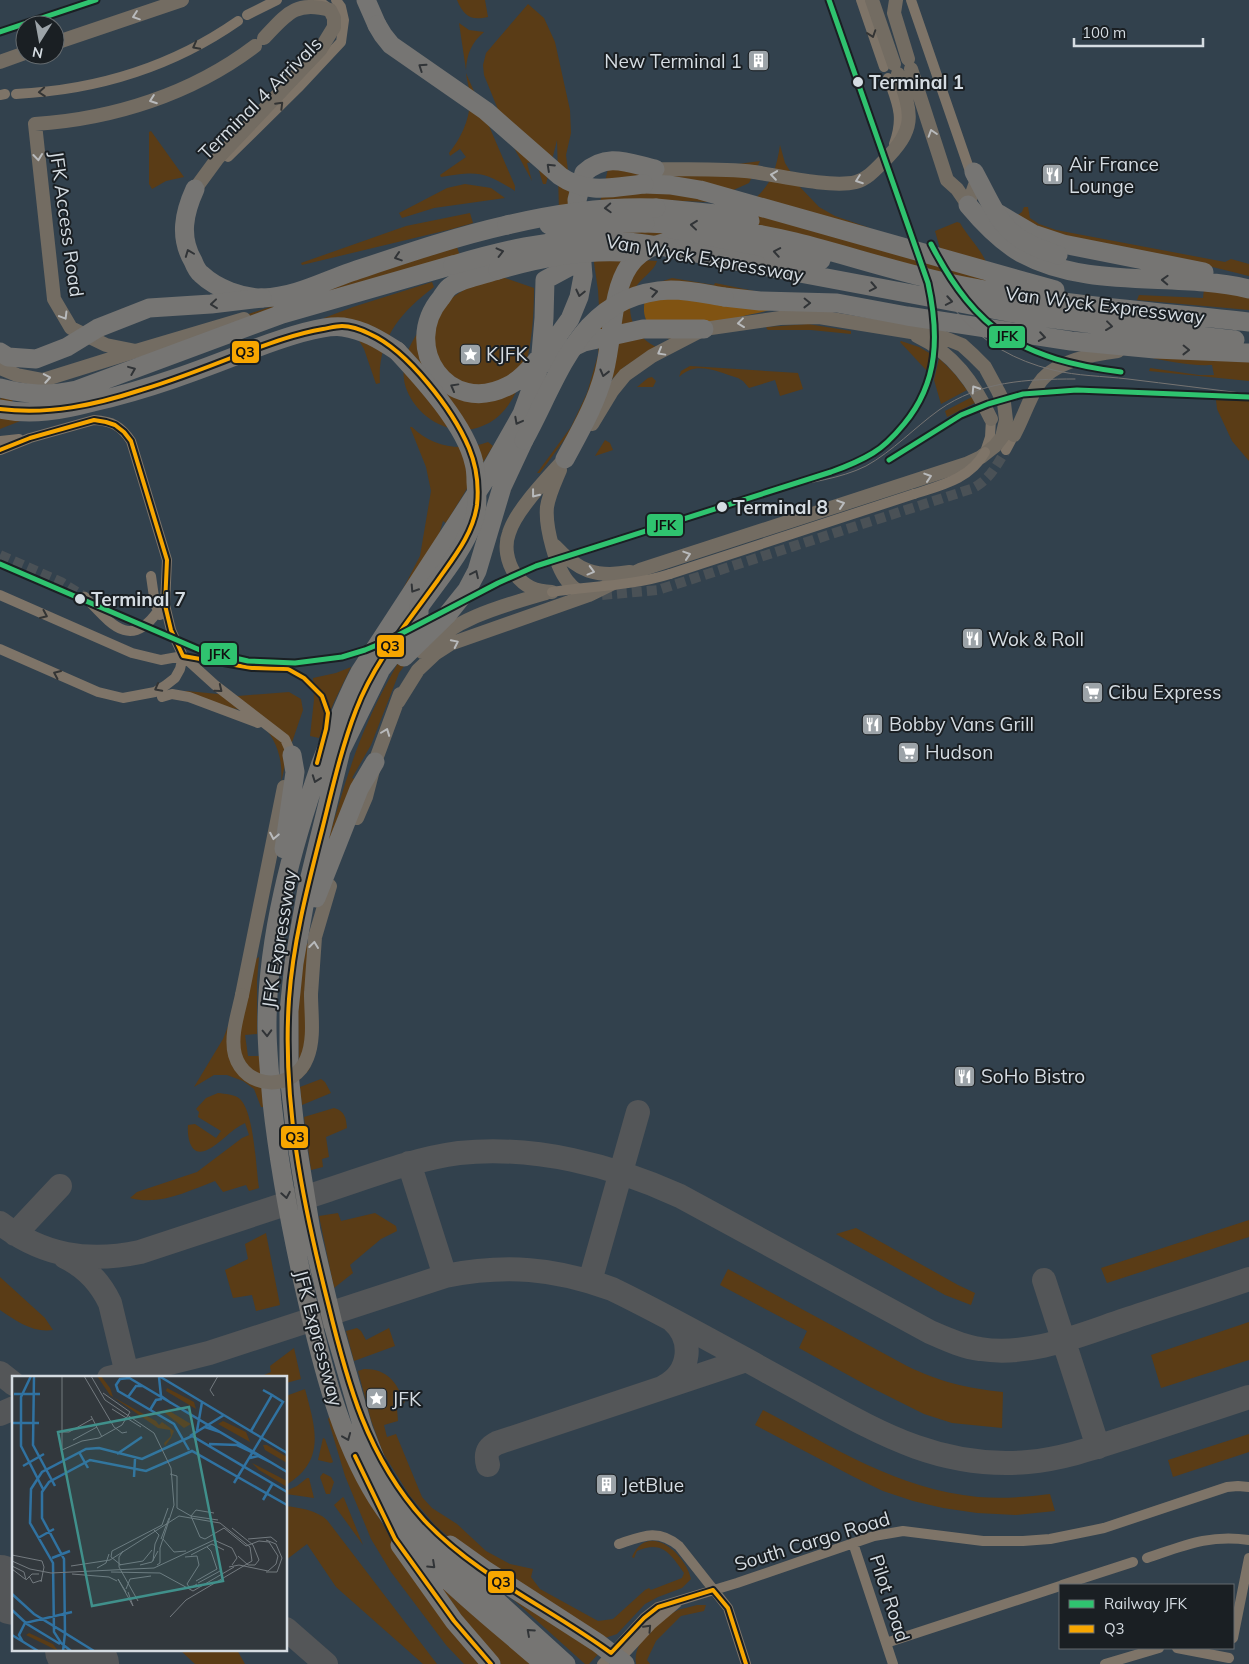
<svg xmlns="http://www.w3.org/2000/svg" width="1249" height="1664" font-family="Mulish,sans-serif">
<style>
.built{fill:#32414d;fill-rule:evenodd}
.green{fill:#5a3c16}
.forest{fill:#805312}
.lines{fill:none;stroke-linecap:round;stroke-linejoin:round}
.taxiway{stroke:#545658;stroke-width:24}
.runway{stroke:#545658;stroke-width:58}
.street-tunnel{stroke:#4a5156;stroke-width:10;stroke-dasharray:10 5;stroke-linecap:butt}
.street{stroke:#7e7468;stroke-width:10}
.secondary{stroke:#736c62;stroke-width:14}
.highway{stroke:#767573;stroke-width:19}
.tram{stroke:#767472;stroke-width:1}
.street-bridge{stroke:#7e7468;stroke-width:10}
.secondary-bridge{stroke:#736c62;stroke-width:14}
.highway-bridge{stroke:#767573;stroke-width:19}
.bus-1-casing{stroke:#1a1f23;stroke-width:8}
.bus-1{stroke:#f7a600;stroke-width:4}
.rail-1-casing{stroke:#1a1f23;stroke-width:9}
.rail-1{stroke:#2fc36f;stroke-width:5}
.oneway{stroke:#b8babc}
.oneway2{stroke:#333434}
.oneway3{stroke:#313437}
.stop-dot{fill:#d5dce2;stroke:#1a1f23;stroke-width:2}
.labels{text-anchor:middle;stroke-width:4;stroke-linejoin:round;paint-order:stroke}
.poi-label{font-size:19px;fill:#d5dce2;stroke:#1a1f23;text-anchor:start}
.stop-label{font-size:19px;font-weight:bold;fill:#d5dce2;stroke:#1a1f23;text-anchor:start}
.street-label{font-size:19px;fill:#d5dce2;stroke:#1a1f23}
.inset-river{fill:none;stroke:#3072a1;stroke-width:2.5}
.inset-road{fill:none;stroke:#737a7f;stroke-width:1}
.view{fill:#40908b;fill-opacity:0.15;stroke:#40908b;stroke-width:2.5}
.inset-edge{fill:none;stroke:#d5dce2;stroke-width:2.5}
.line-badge{stroke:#1a1f23;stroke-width:2}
.pale-badge-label{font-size:14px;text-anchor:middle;font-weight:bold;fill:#111}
</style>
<rect width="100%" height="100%" fill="#32383d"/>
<path class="built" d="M0,0H1249V1664H0ZM25,25H55V55H25ZM14,1378H286V1650H14ZM1060,1585H1233V1648H1060Z"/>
<path class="green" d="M457,0H485L488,17C470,21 464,16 457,0Z
M528,4L544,18L555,42L570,110L571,133L566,155L570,186L567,219L559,210L557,140L546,184H543L536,161L527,163L532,181L512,144L484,75L483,65L486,53Z
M459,23L469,30L484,32C471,43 467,54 466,70Z
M466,73L515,186V191C484,171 477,171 441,177L440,175L466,157L460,149L450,156L449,153C461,138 469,121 470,102C471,93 467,82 466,73Z
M151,131L184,177L166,181L152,189L149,184V132Z
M780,145L785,163L800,187L819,207L835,216L867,227L1000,283L980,281L910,265L726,221C760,196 774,188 780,145Z
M760,161L749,183L707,202L660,200L698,231L647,240L601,356L590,393L573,428L540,473H537L571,427L587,393L598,355L600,323L598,290L594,263L593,231L609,165L659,175Z
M465,184L491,188L505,198L434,208L402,218L399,213L447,188Z
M1024,207H1028L1030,218L1039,224L1056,230L1225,262L1231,259L1249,264V276L1180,259L1068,239L1015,217L1022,212Z
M470,213L473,223L452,229L302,265L301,263L406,226Z
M957,222L960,223C968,237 981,249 987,264L941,252L935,231Z
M457,247L460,256L176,338L409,261Z
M641,260L657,261C654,272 640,278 634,290L623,289Z
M499,276L534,288C534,330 529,400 489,423C475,430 464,432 449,428C429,422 413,407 406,388C393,350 434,307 464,290C475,284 487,280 499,276Z
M672,278L714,285L715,283L778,296L655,285L660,282Z
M432,282L434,287C401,312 377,339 380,383L376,384L364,349L355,334L323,320L324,318L353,307Z
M1204,289L1249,294V310L1137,300L1139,295L1203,298Z
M630,303C629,323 638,338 656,347L624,367L609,382L621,308Z
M808,324L851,331V334L811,330H768L766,328L767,327Z
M901,341L919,347L931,354L927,371L900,342Z
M1140,355L1249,356V381L1149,371L1150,368L1199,375H1214L1212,365C1188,366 1164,361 1140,355Z
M939,358L954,373L967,390L941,404L934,380Z
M690,366L798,373L803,389L780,396L775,380L749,388L743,381L738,378C718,372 696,360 679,377L681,371Z
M652,377L656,381L653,387H637L648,378Z
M3,397L12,399L13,404L33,416L0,429V399Z
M972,397L975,403L947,417L945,411Z
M1216,400L1249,401V461L1232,441L1217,409Z
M410,427H412C432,447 461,452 488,442L493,446L446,523L443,521L439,535L393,608L420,556L431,491L426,467Z
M605,440L610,443L613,450L595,456Z
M411,641L410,658L399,673L371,745L352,778L357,780L324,853C338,809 349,764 368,722C380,694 395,668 411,641Z
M351,667L334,702L319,738L310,736L314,700L313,678L336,673Z
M187,691L238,696L289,692L301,699L303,710L286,760L281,783C284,753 272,727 245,712C239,709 232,708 226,707C210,702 194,697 178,692Z
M306,943L309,944L315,1053L309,1070L299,1080L298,1011L300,985Z
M259,957L257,981V1034L245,1035L248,1056H260L264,1107H261L254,1089L243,1081L227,1075H214L194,1087L223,1039L254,960Z
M321,1079L325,1082L331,1093L302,1105L300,1087Z
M218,1093C225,1094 234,1094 240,1099C254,1112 256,1168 259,1188L249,1191L246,1185L223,1192L215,1181C188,1191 160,1206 130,1198L137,1192L197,1172L242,1138L249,1135L245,1123C230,1130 220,1144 207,1150C190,1158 187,1136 188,1125L195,1124L216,1138L221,1131L198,1117L199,1112L196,1109L206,1098Z
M334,1108C345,1111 346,1118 347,1128L326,1137L329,1157L322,1159L323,1167L311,1170L304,1117Z
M338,1213L341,1221L375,1213L396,1226L397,1231L381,1239L350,1265L353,1273L334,1288L319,1216Z
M1249,1220V1237L1107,1283L1101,1268Z
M856,1228L958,1285L975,1293L971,1305L945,1295L836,1234Z
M266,1233L280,1305L256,1311L252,1295L233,1298L225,1270L248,1259L245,1244Z
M728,1269L907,1366C940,1382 966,1388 1003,1392L1002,1428L952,1423L924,1414L868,1386L799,1348L807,1331L720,1285Z
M0,1277L45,1318L53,1330C33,1333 16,1321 0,1310Z
M1249,1322V1360L1161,1388L1151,1355Z
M357,1328L361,1331L366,1340L389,1328L395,1346L354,1361L346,1331Z
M294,1348L301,1379L286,1383V1378H257L271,1372L270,1366Z
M364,1369C388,1369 396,1382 405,1402L397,1409L398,1421L384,1425L387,1437L396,1434L422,1497L432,1508L457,1524L486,1551L510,1564L533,1569L531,1577L540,1589L598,1621L613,1619L645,1590L649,1588L651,1590L682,1578L684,1573C670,1553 662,1540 637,1551L634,1558L632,1557C648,1520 686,1554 691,1579L682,1588L658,1597L645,1604L617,1634L605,1638L469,1555L435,1525L410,1496L383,1453L371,1420L358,1371Z
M305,1389C315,1427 327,1460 286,1485V1396Z
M763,1410C833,1447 897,1489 978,1497C1002,1499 1026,1497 1050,1494L1055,1511L1016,1515L977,1513L943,1508L913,1501L883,1491L854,1477L755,1425Z
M330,1416L346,1459L397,1550L484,1664H464L446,1645L391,1572L371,1539L345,1476L328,1419Z
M1249,1434V1452L1173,1477L1168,1460Z
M323,1438L325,1439L333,1462L331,1463L318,1460Z
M323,1473L331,1477L334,1482L330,1494H326L320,1477Z
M307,1478H309L314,1498L286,1494V1491L297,1486Z
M343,1497L344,1498L363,1545L334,1505Z
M286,1506C301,1508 316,1510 327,1520L437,1664H423L336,1587L307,1544L286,1560Z
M438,1584L532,1664H501L476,1636Z
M496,1584L602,1650L589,1664H585Z
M697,1605H706L704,1611L681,1616L656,1641L647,1660L650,1664H636C632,1642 659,1619 678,1610C684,1608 691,1607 697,1605Z
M180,1650H237L245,1664H195Z"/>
<path class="forest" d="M654,296L770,310C754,314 739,316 724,322C709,327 679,344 664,337C660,335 656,330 652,327C643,320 643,309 645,299Z"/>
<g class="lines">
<path class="taxiway" d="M409,1163L445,1276
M0,1223C43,1256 88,1263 140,1252C203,1231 265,1211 328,1190C371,1176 414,1159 459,1153C534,1145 612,1165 680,1196L930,1332C946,1339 963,1347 980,1349C1030,1357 1080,1335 1125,1320C1167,1306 1208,1293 1249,1279
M15,1234L60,1186
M65,1257C86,1267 100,1282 110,1303L128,1378
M1044,1280L1098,1447
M590,1281L638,1112
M0,1373L14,1384
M109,1378L209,1353L445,1276C506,1264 554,1268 612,1289C674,1319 733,1353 792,1385C871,1428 935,1470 1028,1462C1063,1459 1097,1447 1131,1436C1170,1423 1210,1410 1249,1397
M665,1386C691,1372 694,1339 672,1320
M0,1414L14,1408
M488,1465C485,1454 487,1448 497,1443L746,1360
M286,1629L326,1664"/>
<path class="runway" d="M0,1584L14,1596
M74,1650L90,1664"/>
<path class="street-tunnel" d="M0,555L61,582L85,597
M602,595L658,590L971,489C989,481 996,466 1006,450"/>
<path class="street" d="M313,0L319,1L327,7
M861,0L884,67
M911,0L972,177
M247,15L277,0
M888,78C897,104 904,116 894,144
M16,94C96,90 172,67 238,21
M0,95L5,94
M228,157L298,88L341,42L344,20L341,7L336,0
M0,441L19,439
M0,450L30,438L94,420C112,421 121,426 131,441L167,560L165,605L171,630L183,656L215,685L285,739L292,755
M1006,450L1014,435
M985,452L990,437L991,419
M670,574L914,494
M151,576L155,604L160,615
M0,595L132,653L161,660L183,656
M85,597C109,621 129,652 158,611
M0,649L98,692L123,698L155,692L166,685L175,678L180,669L183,656
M162,697L172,694L189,697L258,723
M853,1543L893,1664
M619,1544C642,1536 658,1528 679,1546L728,1608L746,1664
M1147,1558C1183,1546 1209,1534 1249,1540
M1062,1585L1133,1562
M1233,1638L1249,1558
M886,1643L1060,1586
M1177,1648L1229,1658
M616,1663L651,1625L677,1603
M602,1664L644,1618L658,1607L737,1583L874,1536L903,1531L983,1541H1023L1050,1539L1104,1528L1227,1487L1238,1486L1249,1487
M1105,1664L1159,1648"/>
<path class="secondary" d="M872,0L894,64
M896,0L894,13L908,59
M55,43L182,0
M0,62L25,53
M911,69L947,180L957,189L968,205L975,185
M655,169C688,170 721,168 754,172C780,176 832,188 856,182C867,179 875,170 883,162C916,129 913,116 898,74
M195,189L217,159L320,50L334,27V18L330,10C295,0 286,15 264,38
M244,319L136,351L106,345L71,328L54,299L35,124C113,119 192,94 255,46
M917,336C953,353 974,383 991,419
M0,368L17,375L43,380L136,351
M1014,435C1023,419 1028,401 1038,385C1052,362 1093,354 1118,351
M560,470C555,482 549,494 547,507C545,526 556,570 570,584C574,589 580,592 586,594
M555,546C578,571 596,578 630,572
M552,592C535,591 525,587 515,574C507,562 504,546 509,533C516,509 553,472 570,453
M422,652C455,618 502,606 546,593
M398,702L418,670L436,653L450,644L589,595L640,570L966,464L981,457L995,446L1002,437L1006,420L1004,403L998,391L985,367L973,355L962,345L942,337L819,317L780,318L704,329L652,356L625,375L612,391L592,424
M357,818L366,797L375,762L400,694
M311,994L315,937L330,886
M242,995L284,787"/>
<path class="highway" d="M366,0L377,25
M644,184L670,185L700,190L1055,290
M195,189C184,213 179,237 193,261C195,266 197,271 201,274C217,289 242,298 263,298C295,297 322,282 351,272C402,255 454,237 507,225
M968,205C983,223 1000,241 1021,253C1091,291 1175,271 1249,289
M656,208L717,214L750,221
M999,214L1033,234L1063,244L1204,272
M645,223C696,224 746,230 795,242C847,255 897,272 949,283C1048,304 1149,311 1249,322
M757,265L1024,315L1117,327L1235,340
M498,270C486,274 461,279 451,286C447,288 444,294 441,298C400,347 448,417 508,386C521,380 530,368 539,358
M724,297L760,301L837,303L907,316L1071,341L1155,349L1249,353
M567,350L584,342L643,329H704
M546,363L557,337L570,319L579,297L583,276L577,200L584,173C607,152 628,163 655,169
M0,388C27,395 50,396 77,390L282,314L453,265
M0,409C32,416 62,410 93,402C147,390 200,370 251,350C272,342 321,324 343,327C364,330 380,340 397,351
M565,459C580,431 596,404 604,373C620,308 603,238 697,239C713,240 730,244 746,247C771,251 796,256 821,260
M419,607V621L381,669L341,750L307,889L294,963L289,1011V1074L296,1138L311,1231L333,1324L363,1428L380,1471L405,1511L436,1546L566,1664
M404,657L447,615L467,590L477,571L502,487L524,440
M284,849L295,772L292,755
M316,898L359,789L375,762
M400,1545L454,1621L491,1664
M450,1545L485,1570L598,1643L625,1664
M544,1664C487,1614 417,1562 377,1498C339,1437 321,1361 305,1291C291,1229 279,1166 272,1102C270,1077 267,1051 267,1026C267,937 292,846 321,763C333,732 344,702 360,672L483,483L522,414L540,365L544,318L545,280L582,260"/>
<path class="tram" d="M909,230C939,300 975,351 1053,370C1077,376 1103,376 1128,379C1169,384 1209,389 1249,394
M781,489C809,482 840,479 866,466C893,451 914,428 939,410C980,381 1027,379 1075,379"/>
<path class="street-bridge" d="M914,494C942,485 970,479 985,452
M552,592C591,586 632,586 670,574"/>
<path class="secondary-bridge" d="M242,995C238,1014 230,1036 235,1055C245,1090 294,1092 307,1058C315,1039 311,1014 311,994"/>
<path class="highway-bridge" d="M377,25L383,35L391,45L486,111L560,176C587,195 614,187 644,184
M974,172C1000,220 1002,238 1058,255
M507,225C557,213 605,206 656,208
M549,225L645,223
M453,265C501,251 549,239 599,240C652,241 706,256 757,265
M498,270C538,258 582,250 623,252
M397,351C423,379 466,426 474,463C476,470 476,476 476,482C477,495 478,508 474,520C463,552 438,580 419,607
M0,352L8,357L36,359L67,347L98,328L149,308L211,304L262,298
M524,440C560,375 580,293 671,290C689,290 706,294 724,297"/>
<defs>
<path id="bus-1" d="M0,409C49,415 95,405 141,390C175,380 208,367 241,354C268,344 294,334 323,329C329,328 336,326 342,326C351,326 362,330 370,334C408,351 453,410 469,448C476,465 479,486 477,505C473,534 454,557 438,580C408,622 374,662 356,710C341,749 332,790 322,830C308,885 293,942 289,999C282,1102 303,1204 328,1303C347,1382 367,1457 424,1520C476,1576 550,1608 611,1653L644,1618L658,1607L713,1590
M0,450L30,438L94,420L106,422L115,425L124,432L131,441L167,560L165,605L171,630L183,656L252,668L288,669L304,678L322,696L328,713L326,729L317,763
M355,1456L395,1539L454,1621L491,1664
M713,1590L728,1608L746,1664"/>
</defs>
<use href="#bus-1" class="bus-1-casing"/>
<use href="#bus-1" class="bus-1"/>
<defs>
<path id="rail-1" d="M0,32L96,0
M931,244C977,333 1023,359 1121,372
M889,460L961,415L988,404L1023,394L1077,390L1249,397
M0,564L200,650L248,661L295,663L342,657L365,650L389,640L498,583L536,566L831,472C845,467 860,461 873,453C885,446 895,435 904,424C939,382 939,334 928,283L829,0"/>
</defs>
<use href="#rail-1" class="rail-1-casing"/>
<use href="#rail-1" class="rail-1"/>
</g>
<defs><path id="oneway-chevron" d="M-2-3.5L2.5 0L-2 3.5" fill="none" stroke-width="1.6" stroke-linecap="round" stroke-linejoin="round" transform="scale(1.25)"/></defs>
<g class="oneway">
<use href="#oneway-chevron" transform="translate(136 16) rotate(161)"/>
<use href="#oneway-chevron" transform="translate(153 100) rotate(160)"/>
<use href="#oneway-chevron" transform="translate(932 133) rotate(-108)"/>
<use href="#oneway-chevron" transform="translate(38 157) rotate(84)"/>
<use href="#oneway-chevron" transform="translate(774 175) rotate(-172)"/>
<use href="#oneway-chevron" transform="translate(859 180) rotate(160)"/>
<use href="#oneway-chevron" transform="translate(64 316) rotate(59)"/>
<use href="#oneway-chevron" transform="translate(741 323) rotate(173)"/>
<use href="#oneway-chevron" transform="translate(661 352) rotate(151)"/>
<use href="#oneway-chevron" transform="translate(47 378) rotate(-10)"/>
<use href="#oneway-chevron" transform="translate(975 389) rotate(-123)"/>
<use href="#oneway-chevron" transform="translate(928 477) rotate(-18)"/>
<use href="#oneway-chevron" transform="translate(535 494) rotate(128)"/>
<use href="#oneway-chevron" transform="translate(841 504) rotate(-18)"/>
<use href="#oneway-chevron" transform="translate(687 555) rotate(-18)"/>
<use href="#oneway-chevron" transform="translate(591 571) rotate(15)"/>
<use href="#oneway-chevron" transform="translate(455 643) rotate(-26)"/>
<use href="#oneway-chevron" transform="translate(386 732) rotate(-69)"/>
<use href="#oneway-chevron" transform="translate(274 836) rotate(101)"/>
<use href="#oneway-chevron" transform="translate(314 945) rotate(-83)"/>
</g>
<g class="oneway2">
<use href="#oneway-chevron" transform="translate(872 34) rotate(71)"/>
<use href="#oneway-chevron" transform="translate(196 46) rotate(152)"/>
<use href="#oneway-chevron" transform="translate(42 92) rotate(176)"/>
<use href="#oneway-chevron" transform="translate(280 105) rotate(-45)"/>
<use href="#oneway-chevron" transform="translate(44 615) rotate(24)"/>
<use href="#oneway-chevron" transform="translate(57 674) rotate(-156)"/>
<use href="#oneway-chevron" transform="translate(158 688) rotate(152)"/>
<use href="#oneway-chevron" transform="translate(219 689) rotate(39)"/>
<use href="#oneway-chevron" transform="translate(648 1628) rotate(-47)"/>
</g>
<g class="oneway3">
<use href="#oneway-chevron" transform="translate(422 67) rotate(-146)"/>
<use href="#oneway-chevron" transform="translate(550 167) rotate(-137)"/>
<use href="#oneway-chevron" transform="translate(608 208) rotate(177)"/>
<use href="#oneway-chevron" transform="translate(694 225) rotate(-174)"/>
<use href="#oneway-chevron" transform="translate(500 252) rotate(-14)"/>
<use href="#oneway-chevron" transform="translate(777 252) rotate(-170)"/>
<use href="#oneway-chevron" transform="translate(189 253) rotate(-111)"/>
<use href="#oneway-chevron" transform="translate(398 257) rotate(162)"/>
<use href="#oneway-chevron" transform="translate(1165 280) rotate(-178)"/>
<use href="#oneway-chevron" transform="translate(873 287) rotate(11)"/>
<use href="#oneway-chevron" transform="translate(654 292) rotate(-10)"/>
<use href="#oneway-chevron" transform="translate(580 293) rotate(103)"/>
<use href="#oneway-chevron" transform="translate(949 301) rotate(10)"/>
<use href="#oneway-chevron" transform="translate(807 303) rotate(1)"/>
<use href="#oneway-chevron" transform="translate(214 304) rotate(174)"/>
<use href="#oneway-chevron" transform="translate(1109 326) rotate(7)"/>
<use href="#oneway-chevron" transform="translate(1042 337) rotate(9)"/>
<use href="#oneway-chevron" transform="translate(1186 350) rotate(1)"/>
<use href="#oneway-chevron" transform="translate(132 370) rotate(-22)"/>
<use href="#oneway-chevron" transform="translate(604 373) rotate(104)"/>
<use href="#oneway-chevron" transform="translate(454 387) rotate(-151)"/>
<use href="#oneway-chevron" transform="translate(518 421) rotate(118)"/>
<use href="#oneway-chevron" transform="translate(475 574) rotate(-65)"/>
<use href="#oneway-chevron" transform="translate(414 589) rotate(123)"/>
<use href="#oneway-chevron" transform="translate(316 779) rotate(110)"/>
<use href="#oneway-chevron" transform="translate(267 1033) rotate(88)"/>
<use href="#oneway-chevron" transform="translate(286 1195) rotate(80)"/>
<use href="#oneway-chevron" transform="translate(347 1437) rotate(68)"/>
<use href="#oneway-chevron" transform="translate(432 1565) rotate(43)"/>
<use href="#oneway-chevron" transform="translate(530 1632) rotate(-138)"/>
</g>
<defs>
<symbol id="building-square" viewBox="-11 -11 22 22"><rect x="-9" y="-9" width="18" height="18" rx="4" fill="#9ca3a8" stroke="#1a1f23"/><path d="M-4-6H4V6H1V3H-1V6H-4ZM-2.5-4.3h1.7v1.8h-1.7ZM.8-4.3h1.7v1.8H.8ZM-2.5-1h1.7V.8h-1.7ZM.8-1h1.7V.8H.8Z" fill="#fff"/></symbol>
<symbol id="restaurant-square" viewBox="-11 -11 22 22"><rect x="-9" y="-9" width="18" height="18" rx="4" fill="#9ca3a8" stroke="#1a1f23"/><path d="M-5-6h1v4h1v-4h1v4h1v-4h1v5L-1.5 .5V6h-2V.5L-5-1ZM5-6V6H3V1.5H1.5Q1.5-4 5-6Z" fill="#fff"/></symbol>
<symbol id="sight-square" viewBox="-11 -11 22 22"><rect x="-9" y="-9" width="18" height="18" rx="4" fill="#9ca3a8" stroke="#1a1f23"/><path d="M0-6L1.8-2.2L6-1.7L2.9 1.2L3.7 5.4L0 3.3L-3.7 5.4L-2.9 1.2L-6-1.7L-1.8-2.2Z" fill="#fff"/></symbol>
<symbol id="supermarket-square" viewBox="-11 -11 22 22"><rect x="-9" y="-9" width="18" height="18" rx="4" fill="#9ca3a8" stroke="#1a1f23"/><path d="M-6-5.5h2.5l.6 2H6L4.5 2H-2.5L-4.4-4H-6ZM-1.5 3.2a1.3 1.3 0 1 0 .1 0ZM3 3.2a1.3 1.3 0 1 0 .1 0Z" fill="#fff"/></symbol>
</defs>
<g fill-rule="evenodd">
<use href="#building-square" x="746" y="48" width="25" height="25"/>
<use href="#restaurant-square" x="1040" y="162" width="25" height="25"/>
<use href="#sight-square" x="458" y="342" width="25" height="25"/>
<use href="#restaurant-square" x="960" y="626" width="25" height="25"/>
<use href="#supermarket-square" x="1080" y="680" width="25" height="25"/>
<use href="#restaurant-square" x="860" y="712" width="25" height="25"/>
<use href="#supermarket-square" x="896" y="740" width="25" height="25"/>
<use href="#restaurant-square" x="952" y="1064" width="25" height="25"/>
<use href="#sight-square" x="364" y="1386" width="25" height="25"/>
<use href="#building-square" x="594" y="1472" width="25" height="25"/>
</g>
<g class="stop-dot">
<circle cx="858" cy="82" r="6"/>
<circle cx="722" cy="507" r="6"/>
<circle cx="80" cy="599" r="6"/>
</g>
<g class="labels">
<g class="poi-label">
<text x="742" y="68" text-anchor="end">New Terminal 1</text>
<text x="1069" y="171">Air France<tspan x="1069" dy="22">Lounge</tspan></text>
<text x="486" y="361">KJFK</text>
<text x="988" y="646">Wok &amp; Roll</text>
<text x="1108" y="699">Cibu Express</text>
<text x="889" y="731">Bobby Vans Grill</text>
<text x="925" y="759">Hudson</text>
<text x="981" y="1083">SoHo Bistro</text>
<text x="392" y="1406">JFK</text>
<text x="622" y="1492">JetBlue</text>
</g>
<g class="stop-label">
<text x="869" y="89">Terminal 1</text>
<text x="733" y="514">Terminal 8</text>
<text x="91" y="606">Terminal 7</text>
</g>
<g class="street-label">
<text transform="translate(260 98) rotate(-45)" y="7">Terminal 4 Arrivals</text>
<text transform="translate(67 224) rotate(82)" y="7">JFK Access Road</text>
<text transform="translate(705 258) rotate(10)" y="7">Van Wyck Expressway</text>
<text transform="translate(1105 305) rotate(7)" y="7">Van Wyck Expressway</text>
<text transform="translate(279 939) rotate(-81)" y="7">JFK Expressway</text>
<text transform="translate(319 1338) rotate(75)" y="7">JFK Expressway</text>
<text transform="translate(812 1541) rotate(-17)" y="7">South Cargo Road</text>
<text transform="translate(890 1598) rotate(72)" y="7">Pilot Road</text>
</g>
</g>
<g transform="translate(12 1376)">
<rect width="275" height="275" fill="#32383d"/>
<path d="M85,0H89L98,12L101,21L144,45L147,49L150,46L157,51L162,55L159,62L153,70L152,67L159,60L158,54L146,52L98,19ZM155,12L182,26L184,33L154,15ZM154,33L179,48L172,52L153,37ZM211,45L234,56L238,66L206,48ZM255,69L275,81V87L253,74L251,69ZM240,87L275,105V111L247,94ZM17,257L41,268L46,275L14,259Z" fill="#5a3c16"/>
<path class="inset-river" d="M19,0L9,21V70L31,113M22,0L21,69L43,110M114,0L275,96M147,0L275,77M147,1L149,20L159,27M117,2L108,3L104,9L106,15L162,48L177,74M2,18H28M116,21L124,10H131M138,34L144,24L150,23M1,47H27M193,51L208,56M185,55L190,26M239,55L260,19L251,14M178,60L212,39M197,68L225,69L244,78M67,76L76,92M105,78L130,61M238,82L246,80L258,86M11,90L32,78M122,101L123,83M222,107L271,26L260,19M251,124L261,107M26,162L42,153M40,182L58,175M0,218L22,238L53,257L51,275M0,234L15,248L48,268M0,259L26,275M11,266L7,259L13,247L60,236M59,275L49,267L42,256L41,187L18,147L19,113L30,96L74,73L87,72L130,83L180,60L275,116M82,275L53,257L52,183L30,142V116L37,106L78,84L134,95L180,75L275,129"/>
<path class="inset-road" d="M50,0V74L70,65L87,62L110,49L118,36L91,17M72,0L102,51L110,57L115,56M79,0L93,24L142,57L159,92L162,129L148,172V187L145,189M202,20L198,14L206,0M100,33L129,51M79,40L90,61M49,56H57L80,43M61,64L85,51M158,98L165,100V132L179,140L188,161L193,163L212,152M179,140L184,134L202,137M179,140L206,144M212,152L234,170L247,165L257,166L266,180L264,188L256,195L227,189L217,191M220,152L241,169L247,184L243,189H236L226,180M142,154L147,159L143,168M149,163L157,142M151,163L162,176L174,175M236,163L259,161L265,166M254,164L264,168L270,182L265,196H254M111,175L107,181V191L126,225M0,179L30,185L32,191L29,206M179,179L200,168L212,174M173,181L185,180L187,189M0,185L18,193L39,197L142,192L202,164L220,172L225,182L220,189M141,185L143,168M107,189L131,185L140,174M109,189L99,181L100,175L150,149L156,132M128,189L140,186L146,175M0,190L12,196L14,204M59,190L98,184L167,140L208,147L238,171L240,185L174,224L158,241M85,192L94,187L97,178M0,193L13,203M99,196L148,197L181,215M60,198L97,201L105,205M17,200L21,207L30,204M14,204L20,198H27M184,205L205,193L199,175L195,171M186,207L208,195M185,208L178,212L175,208L187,189M114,213L118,203L139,200M181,215L222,191M114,216L106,203L121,230L116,216"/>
<path class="view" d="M177,31L211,205L80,230L46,56Z"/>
<rect width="275" height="275" class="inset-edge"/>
</g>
<g class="line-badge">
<rect x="988" y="325" width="38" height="24" rx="5" fill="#2fc36f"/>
<rect x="231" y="340" width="29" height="24" rx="5" fill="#f7a600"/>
<rect x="646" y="513" width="38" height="24" rx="5" fill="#2fc36f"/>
<rect x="376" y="634" width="29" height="24" rx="5" fill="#f7a600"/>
<rect x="200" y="642" width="38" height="24" rx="5" fill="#2fc36f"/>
<rect x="280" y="1125" width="29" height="24" rx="5" fill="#f7a600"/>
<rect x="487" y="1570" width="28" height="24" rx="5" fill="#f7a600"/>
</g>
<g class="pale-badge-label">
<text x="1007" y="341">JFK</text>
<text x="245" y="357">Q3</text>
<text x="665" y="530">JFK</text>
<text x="390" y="651">Q3</text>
<text x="219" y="659">JFK</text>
<text x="295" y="1142">Q3</text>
<text x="501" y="1587">Q3</text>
</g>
<rect x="1059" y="1584" width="175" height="65" fill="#1a1f23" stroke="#656b6f"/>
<rect x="1069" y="1600" width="25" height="8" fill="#2fc36f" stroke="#656b6f"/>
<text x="1104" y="1609" font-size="15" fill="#d5dce2">Railway JFK</text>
<rect x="1069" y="1625" width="25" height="8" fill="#f7a600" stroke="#656b6f"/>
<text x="1104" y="1634" font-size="15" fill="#d5dce2">Q3</text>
<g transform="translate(40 40) rotate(191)"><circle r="24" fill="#1a1f23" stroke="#656b6f"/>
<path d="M0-4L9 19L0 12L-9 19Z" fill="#9ca3a8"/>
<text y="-8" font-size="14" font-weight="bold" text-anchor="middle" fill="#d5dce2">N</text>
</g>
<path d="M1074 38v8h129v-8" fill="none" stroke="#d5dce2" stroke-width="2.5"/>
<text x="1082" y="38" font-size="15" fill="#d5dce2" stroke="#1a1f23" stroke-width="4" paint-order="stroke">100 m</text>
</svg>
